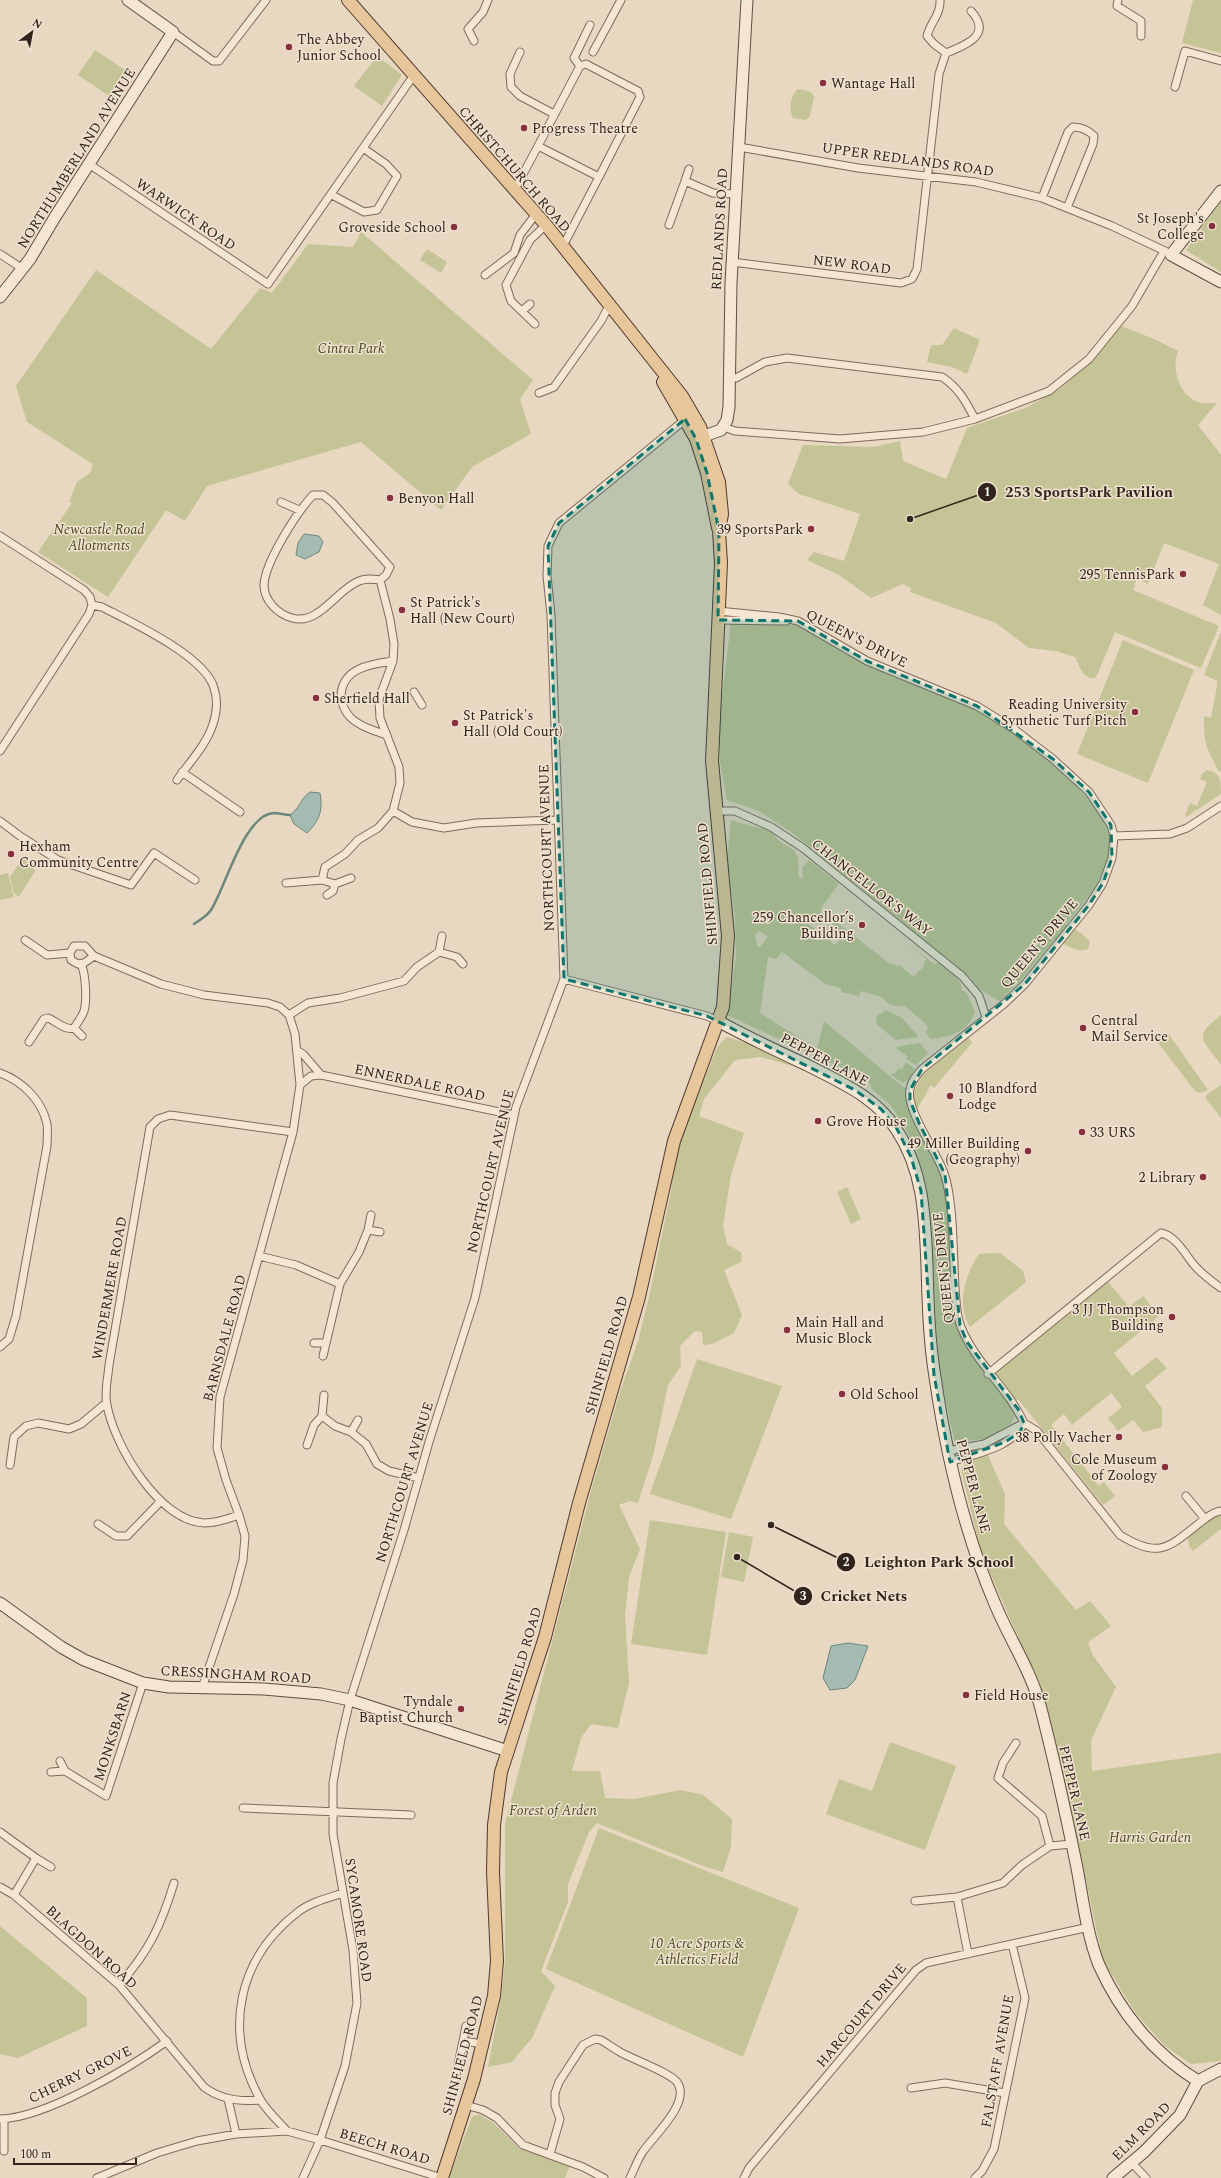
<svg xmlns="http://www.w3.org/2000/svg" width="1221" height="2178" font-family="Spectral,serif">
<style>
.green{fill:#c5c496;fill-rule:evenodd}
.water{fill:#a3bbb1;stroke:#6c887d}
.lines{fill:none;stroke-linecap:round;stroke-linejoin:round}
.stream{stroke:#6c887d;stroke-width:2.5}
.street-casing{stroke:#80695b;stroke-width:9}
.secondary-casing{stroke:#614b3e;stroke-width:13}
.primary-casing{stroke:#4e392f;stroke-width:14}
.street{stroke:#f4e6d3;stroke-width:7}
.secondary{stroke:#f4e6d3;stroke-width:11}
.primary{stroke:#e8c69c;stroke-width:12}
.marked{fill:#0f766e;fill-opacity:0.2;stroke:#0f766e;stroke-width:3;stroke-dasharray:8 5;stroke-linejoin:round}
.poi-dot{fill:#88313e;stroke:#f1e2d0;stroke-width:1.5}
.labels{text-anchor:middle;stroke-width:3;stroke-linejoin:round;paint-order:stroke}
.poi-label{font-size:14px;fill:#31241d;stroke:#f1e2d0;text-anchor:start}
.street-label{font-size:14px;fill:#31241d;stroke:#f1e2d0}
.park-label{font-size:14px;font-style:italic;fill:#474b26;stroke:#f1e2d0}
.leader{fill:none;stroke:#31241d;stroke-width:1.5}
.callout-dot{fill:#31241d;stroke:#f1e2d0;stroke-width:1.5}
.mark-label{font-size:12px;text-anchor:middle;font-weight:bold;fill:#fff}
.callout-label{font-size:15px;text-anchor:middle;font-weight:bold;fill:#31241d;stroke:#f1e2d0;stroke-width:3;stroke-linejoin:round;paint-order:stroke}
</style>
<rect width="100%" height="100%" fill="#e8d7c1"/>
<path class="green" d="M1193,0H1221V53L1182,43Z
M95,50L128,72L111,97L78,75Z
M377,56L402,75L382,106L354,86Z
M798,89L811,92L814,97L810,116L806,120L793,118C788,109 791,95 798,89Z
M1221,201V272L1186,250Z
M361,232L533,380L520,399L531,434L472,467L441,510L361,442L207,486L185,521L166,510L108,597L38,552L72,503L69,502L77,482L90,473L93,464L27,422L16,386L96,270L211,349L260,288L272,293L308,244L353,247Z
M427,249L447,262L441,273L420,260Z
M1121,326L1154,339L1178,351C1171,368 1179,395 1198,402C1203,404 1212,403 1217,403L1198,425L1221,455V615L1203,605L1219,564L1164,543L1148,584L1137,578L1133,590L1219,626L1201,668L1115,632L1098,673L1095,678C1082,679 1080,666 1075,657L1056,651L1029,648L996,623L910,592L911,588L903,584L871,598L839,575L807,560L814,552L844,561L860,514L799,494L788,484L803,445L873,447L900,441L903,461L946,479L967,428L1025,408L1059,390L1096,356Z
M954,328L980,340L967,374L952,367L927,362L931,345H942Z
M731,622C749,623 776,620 794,625C813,629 827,643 843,653C850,657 858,660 865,664C900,681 937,691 971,707C1006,724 1102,796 1109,834C1115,867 1086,901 1066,924C1077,931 1081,931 1090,942L1088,949C1077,954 1065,944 1055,939L1021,980L999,1001L979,989L971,978L794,834L757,810L727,800L720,762L719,721Z
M1221,632V771L1219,772C1207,749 1203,743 1204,716L1211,718L1218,681L1204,675Z
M1123,640L1194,670L1148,783L1077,754Z
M1207,770C1221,772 1221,782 1221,794L1186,817L1185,815L1190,803L1197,806L1207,782L1200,779L1202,774Z
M731,820L769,831L782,843L795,851L798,858L799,878L803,879L802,867L809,860L839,884L821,908L820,920L813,915L807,923L835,945L842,937L830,927L835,921L890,964L901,966L913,977L923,967L926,959L906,942L934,964L938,963L948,966L961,984L962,990L967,993L975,1013C967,1033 949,1037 930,1039L926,1032L928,1026L905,1006C896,1008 886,1004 882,997L861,991L859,996L841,992V988L825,984L782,952L776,959L768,957L760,1013L817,1049L824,1021L902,1086L910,1090V1100L945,1174L960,1325L988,1373L1105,1278L1129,1307L1143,1296L1159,1316L1114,1353L1132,1376L1156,1357L1167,1368L1145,1386L1162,1408V1427L1143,1432L1133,1420L1118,1431L1108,1418L1122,1407L1111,1393L1072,1425L1064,1414L1051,1425L1099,1486L1104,1482L1115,1496L1103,1505L1018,1399L1013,1403L1018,1409L1011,1424L986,1439L955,1442C947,1409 940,1376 937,1341C930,1263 941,1178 894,1110C889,1102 879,1096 872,1089C870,1086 869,1081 867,1079C860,1072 852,1069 842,1068L727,1015L736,957L735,918L727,858ZM758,931L768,936L760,948L757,946L755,936Z
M23,858L34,865L35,871L19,897L14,893L10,877Z
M8,873L14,897L0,900V875Z
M886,1010L902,1018L919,1037L896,1040L876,1024L877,1016Z
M1221,1015V1065C1202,1038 1192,1038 1221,1015Z
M1168,1033L1208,1090L1199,1093L1195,1091L1155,1039Z
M727,1037L746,1043L809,1071L761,1057L735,1060L704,1099L699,1116L744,1133L731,1175L723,1226L727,1244L742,1253L741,1262L724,1270L742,1315L734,1333L712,1344L703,1345L702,1332L695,1331L680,1346L681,1366L668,1385L653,1456L638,1503L629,1501L619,1505L640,1549L629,1577L625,1615L629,1683L618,1728L591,1724L581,1738L572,1771H600L605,1798L634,1799L681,1790L703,1795L732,1819L731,1847L723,1872L703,1866L597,1823L589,1832L568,1884V1902L541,1971L555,1986L532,2038L512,2062L488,2067L501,1999L505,1962V1824L591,1491L621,1389L638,1341L650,1293L671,1191L678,1143L718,1046Z
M969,1038L972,1043L934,1088L931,1085L916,1111C906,1082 932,1067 952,1051C956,1048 961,1045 963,1041Z
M920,1043L928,1053L916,1065L906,1059L908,1057L895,1047Z
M906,1062L915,1069L908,1080L902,1083L889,1073L894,1074L899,1068L902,1070Z
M1221,1085V1118L1206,1099V1095Z
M847,1187L861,1219L851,1224L837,1192Z
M1000,1253L1023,1271L1026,1282L970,1327C956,1305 965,1275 979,1254Z
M697,1359L782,1386L731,1519L650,1494Z
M987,1453L1005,1494L1004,1524L1076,1610L1090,1601L1111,1626L1088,1642L1092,1654L1116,1687L1091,1740L1092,1771L1221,1753V2061L1191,2064L1165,2046L1135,2012L1103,1960L1077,1839L1041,1700L1018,1637L981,1552L961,1469L968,1460Z
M1221,1513V1529L1193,1551L1189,1546L1188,1537L1209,1519Z
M650,1520L726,1532L707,1655L631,1644Z
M729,1532L753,1537L744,1582L721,1577Z
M890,1742L956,1766L925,1850L826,1814L839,1779L872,1791Z
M599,1828L799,1908L743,2057L546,1969Z
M0,1926L87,1998V2026L18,2058L0,2054Z
M479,2114L495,2124L520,2149L570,2166L565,2178H449L472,2117Z"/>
<path class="water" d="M304,534L319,536L323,542L319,552L305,559L296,555L298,543Z
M310,792L320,793C323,810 320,820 307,833L294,824L290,815C301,807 300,799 310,792Z
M848,1643L868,1646L855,1680L847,1688L830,1690L823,1678L831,1646Z"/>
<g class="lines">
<path class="stream" d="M194,924C200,920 207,916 211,910C225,889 244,814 274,813C279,813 285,815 290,815"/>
<defs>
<path id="street" d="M1118,0L1117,6L1141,21V36
M173,32L213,61H219L266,0
M474,41L468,29L483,12L488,0
M520,52L510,74L511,87L520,96L554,114
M593,52L621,0
M946,53C966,45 993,35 971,11
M580,66L574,58L590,25
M1175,87L1185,51L1221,61
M739,147L858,168L976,182L1042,198L1112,226L1167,252
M89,164L268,284L414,75
M689,169L685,181L713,193L736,194
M515,189L538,146
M332,195L364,212L377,210L397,176L386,164L363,148
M1042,198L1068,132L1073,127C1082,127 1088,130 1094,136L1093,144L1067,208
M669,225L685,181
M563,246L599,177L538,146L580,66L586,64L638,91L640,97L599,177
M0,254L23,269
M732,262L901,283L912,279L917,269L939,74L946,53L934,44L927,36C930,23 941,14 940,0
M485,275L514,253L520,235L536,214
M522,311L530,304
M535,324L511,301L506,285L530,240L546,225
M729,378H736L765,362L787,358L942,377C959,388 966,402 975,419
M539,393L554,387L601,321L610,304
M724,427L735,431L840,439L923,432L975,419L1049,391L1089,359L1132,306L1164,251
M313,495H323L333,503L390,567L386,575L380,580C373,579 366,578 359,581C337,589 319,626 292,618C278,614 264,601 264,585C265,562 297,512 313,495Z
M281,502L299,510
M0,536L84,590L90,597L92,605
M92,605L102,607C131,622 205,656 214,688C218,700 217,712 213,724C207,744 189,763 177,780
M718,611L779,617L798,621L867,661L977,706L1014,729L1053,759L1089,792L1111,825L1114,836L1112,858L1103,883L1089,905L1025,984L1004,1004L922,1069C917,1075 911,1081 910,1089C905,1109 937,1152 944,1173C954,1201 953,1256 955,1288C956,1300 956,1315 961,1327C976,1364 1008,1388 1024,1423
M718,620L786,621
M414,692L422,705
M387,735C375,731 361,727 351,718C345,712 342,705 341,697C341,668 371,664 393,661
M0,751L89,614L92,605
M182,772L240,812
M393,811L412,822L444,828L476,823L557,820
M716,811H735L771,827L803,848L962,976L979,996L986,1017
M0,821L20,836L58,860L131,885L154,853L195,880
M1114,836L1170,834L1187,828L1221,806
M322,880L335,884L333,891L327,895
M286,883L322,880L325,867L345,854L358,840L378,828L393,811L400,783L399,767L380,718L379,699L393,661L394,644L390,619L380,580
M335,884L351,878
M25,940L47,955L70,953
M439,952L442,936
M94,956L84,963L78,964L71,960L70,953L74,946H85L94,956L161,984L204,995L268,1003L280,1007L289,1015L295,1034L300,1085L293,1132L220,1397L217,1448L226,1480L239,1515L245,1536L243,1560L234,1594L202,1688
M81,964C86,974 87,1001 84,1011C82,1017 77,1023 74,1028L82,1036
M564,979L707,1016L718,1021
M289,1015L308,1003L340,998L404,981L417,967L439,952L457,957L463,964
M29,1042L44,1019L48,1018C56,1021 65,1031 74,1028
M298,1051L303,1054L321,1075
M0,1073C22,1081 42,1100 47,1124C48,1131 47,1140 47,1146L16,1316L9,1339L0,1347
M300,1085L311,1076L321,1075L514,1115
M368,1230L380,1232
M259,1256L296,1265L340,1284
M314,1343H326
M323,1356L340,1284L359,1252L368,1230L371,1215
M988,1374L1161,1233C1176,1236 1185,1254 1194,1265C1202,1274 1211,1281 1221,1288
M324,1395L322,1416L335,1426L351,1432L366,1444L377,1464L389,1471L419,1478
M1024,1423L1037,1431L1120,1535C1160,1560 1169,1547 1202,1521C1208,1517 1214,1511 1221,1511
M351,1432L358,1420
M307,1445L314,1425L322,1416
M948,1451L984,1444L1024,1423
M950,1462C975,1454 1012,1448 1024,1423
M10,1465L14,1437L26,1426L38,1423L69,1429L81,1424L106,1403
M1186,1496L1205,1519
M239,1515C228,1519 216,1523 204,1523C159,1521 114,1445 107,1405C104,1393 108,1378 109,1365L150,1127L158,1119L170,1115L293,1132
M98,1524L116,1536H127L161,1501
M1016,1743L1003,1763L998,1778L1042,1816L1050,1846
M60,1761L65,1771L106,1796L143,1683
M51,1772L65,1771
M243,1808L411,1815
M0,1832L36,1858
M0,1887L14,1895L119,1985L204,2087C221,2100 240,2102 260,2100
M14,1895L36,1858L51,1867
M915,1901L957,1897
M968,1954L957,1897L1003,1883L1022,1865L1050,1846L1072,1844
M119,1985C149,1951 161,1926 174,1883
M466,2026L463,2041L483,2044
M911,2088L945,2083L1005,2093
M453,2089L463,2041
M228,2099L236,2134
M466,2105L483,2110L497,2118L523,2145L583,2167L604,2178
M0,2119C45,2118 130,2068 167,2041
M4,2119V2151
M287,2131C278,2121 266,2110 260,2099C223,2032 237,1959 298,1912C311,1902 328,1898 343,1893
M550,2154L560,2119L555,2105V2093L559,2082L583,2045L595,2039L601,2040C608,2044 613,2048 620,2052C632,2059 669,2072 677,2082C692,2103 652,2137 642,2153C637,2161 634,2170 630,2178
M1132,2163L1146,2178
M97,2178L157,2153L197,2141L236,2134L287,2131L320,2140L442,2178
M303,2178L320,2140L345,2066L357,2003L353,1950L333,1834V1783L341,1739L350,1700L404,1530L429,1442L475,1298L516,1107L564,979L551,615L547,576L548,546L559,523L687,418
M744,2178L749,2168L916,1970L926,1963L1089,1927
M975,2178L982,2171L994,2149L1025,1998L1012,1944"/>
<path id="secondary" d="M1221,191L1171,255L1221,282
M0,297L30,259L55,217L173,32L128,0
M696,439L721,430L727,420L729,407L731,283L747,0
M718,1021C747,1037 777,1051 807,1065C840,1082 876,1097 896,1129C924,1171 925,1218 927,1266C928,1303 929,1340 935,1377C946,1453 964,1532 995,1604C1009,1638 1030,1669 1040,1705C1054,1759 1066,1814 1077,1868C1083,1900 1087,1935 1099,1965C1120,2012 1154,2054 1198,2081
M0,1603L61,1647L84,1660L143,1683L169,1687L264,1689L321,1694L350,1700L508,1751
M1198,2081L1221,2069
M1113,2178L1144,2152L1180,2115L1198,2081"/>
<path id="primary" d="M348,0L546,225L682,396L700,427L719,482L722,514L719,531L721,563L712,761L728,936L723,1007L674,1141L639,1297L579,1503L545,1637L501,1772L494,1825L493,1872L497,1961L494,1996L474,2079L442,2178
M663,382L696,439L707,473L718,528"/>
</defs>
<use href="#street" class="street-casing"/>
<use href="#secondary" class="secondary-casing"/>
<use href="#primary" class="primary-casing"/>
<use href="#street" class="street"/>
<use href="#secondary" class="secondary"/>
<use href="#primary" class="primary"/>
</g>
<path class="marked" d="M685,419L696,439L707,473L719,531L718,620L798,621L867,661L977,706L1053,759L1089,792L1111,825L1112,858L1103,883L1089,905L1025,984L922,1069L910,1090V1100L919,1123L945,1174L960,1325L967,1342L1018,1409L1024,1423L1020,1432L1005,1442L950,1462L934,1375L921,1191L911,1157L896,1127L881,1109L855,1090L707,1016L564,979L548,546L559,523Z"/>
<g class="poi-dot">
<circle cx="289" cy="47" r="4"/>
<circle cx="823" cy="83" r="4"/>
<circle cx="524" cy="128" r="4"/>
<circle cx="1212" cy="226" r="4"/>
<circle cx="454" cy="227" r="4"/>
<circle cx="390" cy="498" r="4"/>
<circle cx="811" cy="529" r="4"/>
<circle cx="1183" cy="574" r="4"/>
<circle cx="402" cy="610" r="4"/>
<circle cx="316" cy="698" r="4"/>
<circle cx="1135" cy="712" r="4"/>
<circle cx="455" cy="723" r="4"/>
<circle cx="11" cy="854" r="4"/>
<circle cx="862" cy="925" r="4"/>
<circle cx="1083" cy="1028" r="4"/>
<circle cx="950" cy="1096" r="4"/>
<circle cx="818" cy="1121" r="4"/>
<circle cx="1082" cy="1132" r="4"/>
<circle cx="1028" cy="1151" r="4"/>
<circle cx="1203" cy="1177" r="4"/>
<circle cx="1172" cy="1317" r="4"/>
<circle cx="787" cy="1330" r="4"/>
<circle cx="842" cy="1394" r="4"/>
<circle cx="1119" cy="1437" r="4"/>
<circle cx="1165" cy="1467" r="4"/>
<circle cx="966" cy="1695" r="4"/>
<circle cx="461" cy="1709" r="4"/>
</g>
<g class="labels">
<g class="poi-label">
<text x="297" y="44">The Abbey<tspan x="297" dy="16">Junior School</tspan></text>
<text x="831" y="88">Wantage Hall</text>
<text x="532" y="133">Progress Theatre</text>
<text x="1204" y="223" text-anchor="end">St Joseph's<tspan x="1204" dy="16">College</tspan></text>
<text x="446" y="232" text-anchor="end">Groveside School</text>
<text x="398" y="503">Benyon Hall</text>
<text x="803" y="534" text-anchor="end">39 SportsPark</text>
<text x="1175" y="579" text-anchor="end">295 TennisPark</text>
<text x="410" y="607">St Patrick's<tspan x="410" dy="16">Hall (New Court)</tspan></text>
<text x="324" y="703">Sherfield Hall</text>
<text x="1127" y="709" text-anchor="end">Reading University<tspan x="1127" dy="16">Synthetic Turf Pitch</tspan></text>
<text x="463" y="720">St Patrick's<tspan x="463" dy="16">Hall (Old Court)</tspan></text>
<text x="19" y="851">Hexham<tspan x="19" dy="16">Community Centre</tspan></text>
<text x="854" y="922" text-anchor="end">259 Chancellor’s<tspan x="854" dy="16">Building</tspan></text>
<text x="1091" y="1025">Central<tspan x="1091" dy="16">Mail Service</tspan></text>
<text x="958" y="1093">10 Blandford<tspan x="958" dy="16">Lodge</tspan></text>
<text x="826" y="1126">Grove House</text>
<text x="1090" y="1137">33 URS</text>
<text x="1020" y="1148" text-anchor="end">49 Miller Building<tspan x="1020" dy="16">(Geography)</tspan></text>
<text x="1195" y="1182" text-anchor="end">2 Library</text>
<text x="1164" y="1314" text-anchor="end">3 JJ Thompson<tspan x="1164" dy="16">Building</tspan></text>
<text x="795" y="1327">Main Hall and<tspan x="795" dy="16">Music Block</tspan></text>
<text x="850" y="1399">Old School</text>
<text x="1111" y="1442" text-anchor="end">38 Polly Vacher</text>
<text x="1157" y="1464" text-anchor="end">Cole Museum<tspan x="1157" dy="16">of Zoology</tspan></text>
<text x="974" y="1700">Field House</text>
<text x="453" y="1706" text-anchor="end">Tyndale<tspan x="453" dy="16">Baptist Church</tspan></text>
</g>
<g class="street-label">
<text transform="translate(76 158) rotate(-58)" y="5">NORTHUMBERLAND AVENUE</text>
<text transform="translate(908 159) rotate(8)" y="5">UPPER REDLANDS ROAD</text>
<text transform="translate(515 169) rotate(49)" y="5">CHRISTCHURCH ROAD</text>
<text transform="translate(186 214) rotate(34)" y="5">WARWICK ROAD</text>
<text transform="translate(719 229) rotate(-87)" y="5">REDLANDS ROAD</text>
<text transform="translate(852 264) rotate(7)" y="5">NEW ROAD</text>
<text transform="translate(857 638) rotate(27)" y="5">QUEEN'S DRIVE</text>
<text transform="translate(546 848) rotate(-92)" y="5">NORTHCOURT AVENUE</text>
<text transform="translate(707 884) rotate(-95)" y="5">SHINFIELD ROAD</text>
<text transform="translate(872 887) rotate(38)" y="5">CHANCELLOR'S WAY</text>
<text transform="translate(1039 943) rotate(-50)" y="5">QUEEN'S DRIVE</text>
<text transform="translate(825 1059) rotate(28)" y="5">PEPPER LANE</text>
<text transform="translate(420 1082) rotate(12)" y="5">ENNERDALE ROAD</text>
<text transform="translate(490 1171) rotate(-77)" y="5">NORTHCOURT AVENUE</text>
<text transform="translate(943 1268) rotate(-96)" y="5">QUEEN'S DRIVE</text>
<text transform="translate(109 1288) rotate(-80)" y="5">WINDERMERE ROAD</text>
<text transform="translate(224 1338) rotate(-75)" y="5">BARNSDALE ROAD</text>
<text transform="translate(606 1355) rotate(-74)" y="5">SHINFIELD ROAD</text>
<text transform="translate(404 1482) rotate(-73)" y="5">NORTHCOURT AVENUE</text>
<text transform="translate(974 1486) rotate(75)" y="5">PEPPER LANE</text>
<text transform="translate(519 1666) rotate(-73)" y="5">SHINFIELD ROAD</text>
<text transform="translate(236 1674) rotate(3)" y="5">CRESSINGHAM ROAD</text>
<text transform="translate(112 1736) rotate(-72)" y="5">MONKSBARN</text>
<text transform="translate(1075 1793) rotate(77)" y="5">PEPPER LANE</text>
<text transform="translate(359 1920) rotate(82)" y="5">SYCAMORE ROAD</text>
<text transform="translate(92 1947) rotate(42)" y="5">BLAGDON ROAD</text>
<text transform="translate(861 2015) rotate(-50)" y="5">HARCOURT DRIVE</text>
<text transform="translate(462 2055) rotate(-75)" y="5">SHINFIELD ROAD</text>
<text transform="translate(997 2061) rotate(-80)" y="5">FALSTAFF AVENUE</text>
<text transform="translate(80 2074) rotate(-26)" y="5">CHERRY GROVE</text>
<text transform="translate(1141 2131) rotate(-45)" y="5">ELM ROAD</text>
<text transform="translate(385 2146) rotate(17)" y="5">BEECH ROAD</text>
</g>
<g class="park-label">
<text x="351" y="353">Cintra Park</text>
<text x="99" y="534">Newcastle Road<tspan x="99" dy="16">Allotments</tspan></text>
<text x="553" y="1815">Forest of Arden</text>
<text x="1150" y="1842">Harris Garden</text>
<text x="697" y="1948">10 Acre Sports &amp;<tspan x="697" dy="16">Athletics Field</tspan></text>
</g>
</g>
<path class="leader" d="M910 519L987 492M771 1525L846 1562M737 1557L803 1596"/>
<g class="callout-dot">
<circle cx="910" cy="519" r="4"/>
<circle cx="771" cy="1525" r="4"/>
<circle cx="737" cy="1557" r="4"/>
<circle cx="987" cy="492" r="10"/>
<circle cx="846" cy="1562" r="10"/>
<circle cx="803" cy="1596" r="10"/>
</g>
<g class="mark-label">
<text x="987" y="496">1</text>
<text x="846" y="1566">2</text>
<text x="803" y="1600">3</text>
</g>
<g class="callout-label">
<text x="1089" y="497">253 SportsPark Pavilion</text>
<text x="939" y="1567">Leighton Park School</text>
<text x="864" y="1601">Cricket Nets</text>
</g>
<g transform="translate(32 32) rotate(32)" stroke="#f1e2d0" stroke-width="3" paint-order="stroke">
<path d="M0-3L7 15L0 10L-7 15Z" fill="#31241d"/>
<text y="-6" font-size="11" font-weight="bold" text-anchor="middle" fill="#31241d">N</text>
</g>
<path d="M14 2158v6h122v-6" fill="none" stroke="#31241d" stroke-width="2"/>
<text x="20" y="2158" font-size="12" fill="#31241d" stroke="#f1e2d0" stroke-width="3" paint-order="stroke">100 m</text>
</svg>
